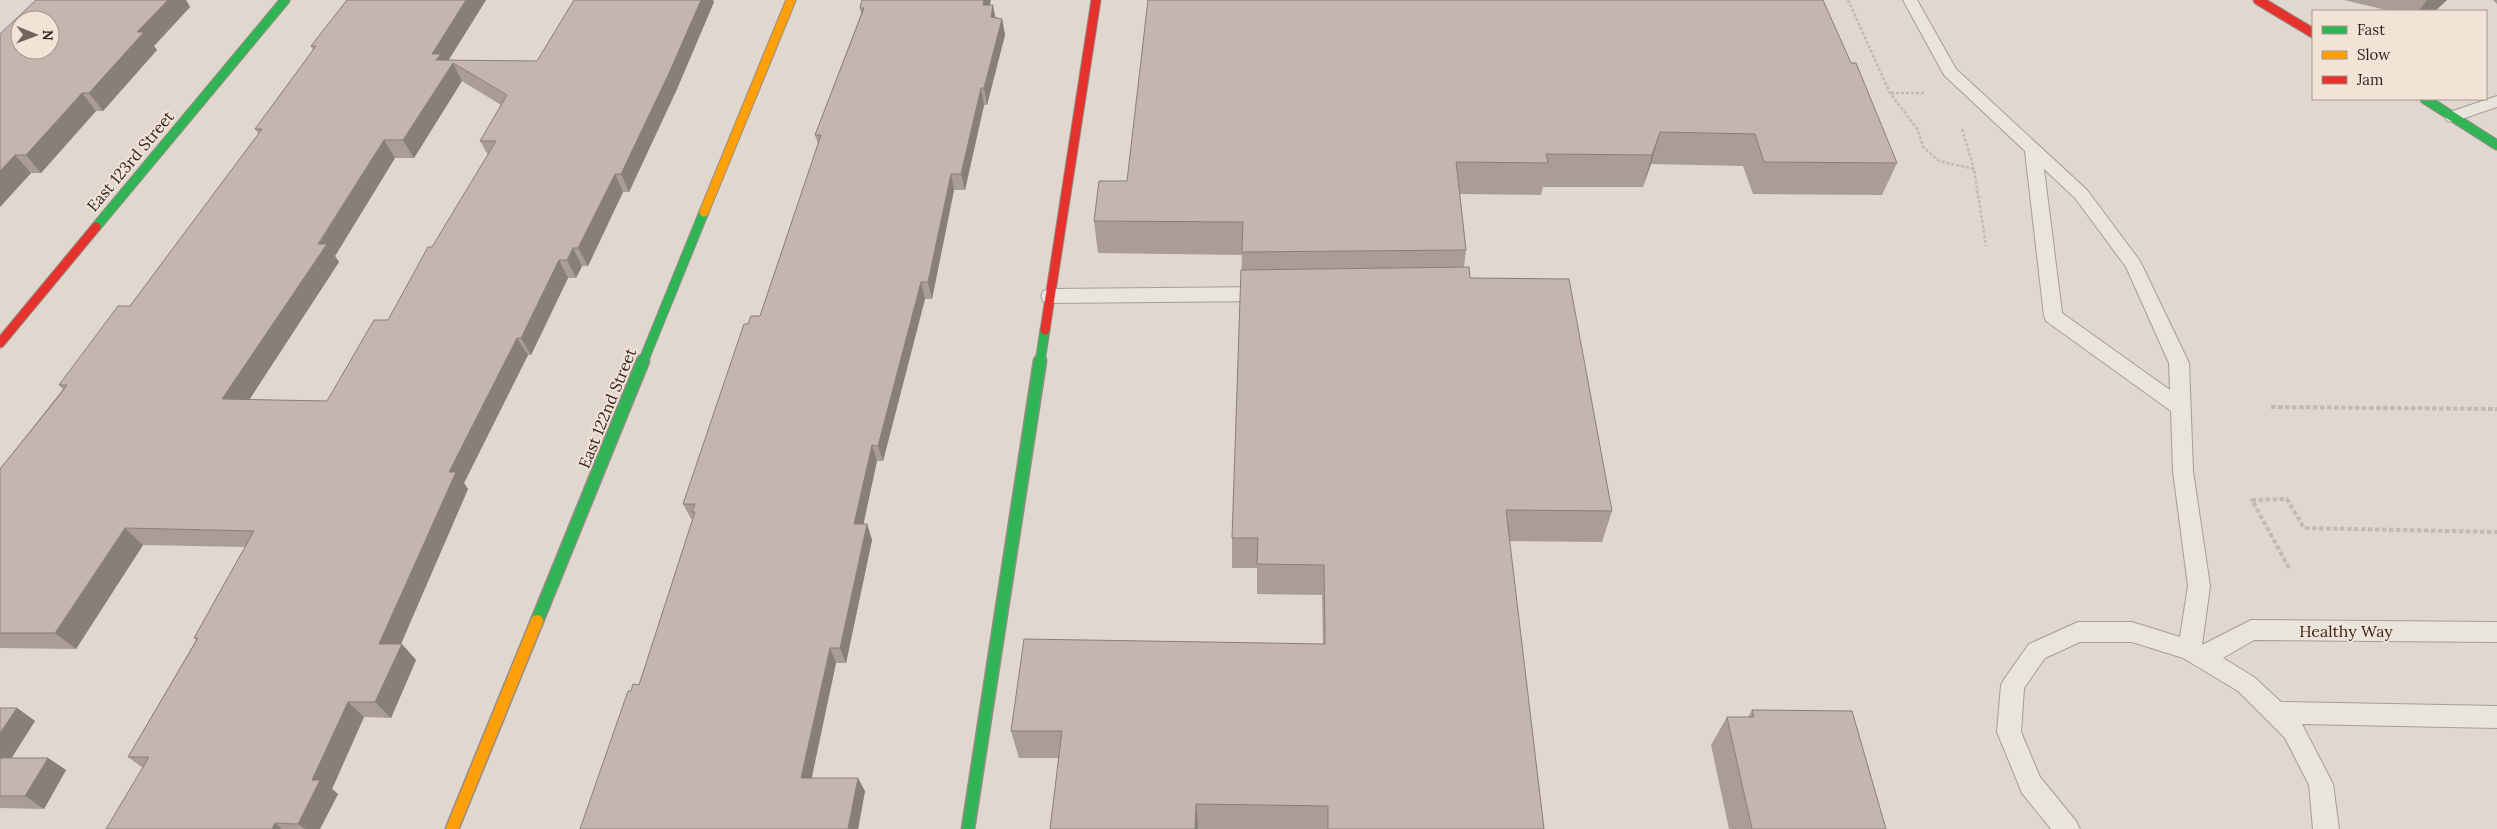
<svg xmlns="http://www.w3.org/2000/svg" width="2497" height="829" font-family="Lora,serif">
<style>
.lines{fill:none;stroke-linecap:round;stroke-linejoin:round}
.lane-casing{stroke:#a69d96;stroke-width:2}
.fast-far1-casing{stroke:#958d86;stroke-width:11}
.fast-casing{stroke:#958d86;stroke-width:15}
.slow-far1-casing{stroke:#958d86;stroke-width:11}
.slow-casing{stroke:#958d86;stroke-width:15}
.jam-casing{stroke:#958d86;stroke-width:11}
.path-far1{stroke:#c1bbb5;stroke-width:2.5;stroke-dasharray:3 2;stroke-linecap:butt}
.path{stroke:#c1bbb5;stroke-width:4;stroke-dasharray:4.5 2.5;stroke-linecap:butt}
.lane{fill:#e9e4de;fill-rule:evenodd}
.fast-far1{stroke:#30b455;stroke-width:9}
.fast{stroke:#30b455;stroke-width:12}
.slow-far1{stroke:#ff9f0a;stroke-width:9}
.slow{stroke:#ff9f0a;stroke-width:12}
.jam{stroke:#e5322d;stroke-width:9}
.wall{fill:#a99d96;fill-rule:evenodd}
.shaded-wall{fill:#897f7a}
.building{fill:#c4b6af;stroke:#897f7a;fill-rule:evenodd}
.labels{text-anchor:middle;stroke-width:4;stroke-linejoin:round;paint-order:stroke}
.street-label{font-size:16px;fill:#342620;stroke:#f1e3d5}
</style>
<rect width="100%" height="100%" fill="#e0d7ce"/>
<g class="lines">
<defs>
<path id="lane" d="M1903,0H1917L1956,69L2087,190L2140,261L2189,363L2193,471L2210,586L2202,645L2251,620L2497,622V642L2254,640L2223,658L2254,677L2281,702L2497,706V728L2302,724L2333,784L2339,829H2313L2309,785L2285,738L2238,691L2183,658L2132,642H2080L2045,658L2024,688L2021,732L2040,777L2076,821L2080,829H2051L2022,793L1997,732L2001,685L2005,678L2029,644L2078,622H2132L2180,637L2188,586L2173,471L2171,411L2046,321L2044,316L2025,151L1944,75ZM2044,169L2075,198L2126,267L2169,363L2170,390L2062,313Z
M2497,96V107L2453,122L2447,121L2445,117L2447,113Z
M1268,287L1275,289L1277,294L1275,299L1268,301L1050,303L1043,301L1041,296L1043,291L1050,289Z"/>
<path id="fast-far1" d="M2425,99L2497,145
M96,227L285,0
M643,362L704,212
M1040,362L1045,330"/>
<path id="fast" d="M537,621L643,361
M968,829L1040,361"/>
<path id="slow-far1" d="M704,212L791,0"/>
<path id="slow" d="M452,829L537,621"/>
<path id="jam" d="M2258,0L2313,33
M1045,330L1096,0
M0,343L96,227"/>
</defs>
<use href="#lane" class="lane-casing"/>
<use href="#fast-far1" class="fast-far1-casing"/>
<use href="#fast" class="fast-casing"/>
<use href="#slow-far1" class="slow-far1-casing"/>
<use href="#slow" class="slow-casing"/>
<use href="#jam" class="jam-casing"/>
<path class="path-far1" d="M1848,0L1890,93L1918,130L1923,147L1939,161L1974,169L1986,246
M1891,93H1925
M1962,129L1974,169"/>
<path class="path" d="M2271,407L2497,409
M2289,568L2252,500L2287,499L2304,528L2497,532"/>
<use href="#lane" class="lane"/>
<use href="#fast-far1" class="fast-far1"/>
<use href="#fast" class="fast"/>
<use href="#slow-far1" class="slow-far1"/>
<use href="#slow" class="slow"/>
<use href="#jam" class="jam"/>
</g>
<path class="wall" d="M36,0H186L190,7L154,46L157,50L103,111H96L41,173H31L0,207Z
M347,0H486L448,61H537L574,0H713L714,2L677,89L629,192H623L588,266H582L576,278H568L531,355H528L464,483L468,489L401,644L416,660L391,718L364,717L332,789L338,794L320,829H106L143,768L128,757L196,640L194,638L245,547L143,545L76,649L0,648V469L63,389L59,385L130,306L259,134L255,129L313,50L311,46ZM462,81L501,105L480,141L488,155L388,320L327,401L249,400L339,262L335,256L395,158H414Z
M2344,0H2447L2435,11H2390Z
M2493,0H2497V4Z
M990,5L995,17L1002,19L1005,35L987,105H984L965,190H954L932,299H925L883,461H877L863,524H867L872,540L846,663H836L811,778L865,791L858,829H580L631,691L639,685L693,519H691L683,504L748,324L760,316L818,144L815,135L861,14L860,8Z
M1851,63L1897,163L1882,195L1753,194L1743,166L1651,164L1643,187H1543L1541,195L1460,194L1466,250L1464,267L1612,511L1602,542L1509,541L1544,829H1050L1059,758H1019L1011,731L1323,644L1322,595L1257,594V568H1232V538L1242,255L1098,253L1094,221L1127,181Z
M0,708H17L35,721L11,758H48L66,770L44,809L0,808Z
M1752,710L1886,829H1729L1711,745L1727,717H1748Z"/>
<path class="shaded-wall" d="M168,0H186L190,7L154,46L157,50L103,111L89,93L137,32Z
M466,0H486L446,64L453,63L462,81L414,158L403,140L432,54Z
M701,0H713L714,2L677,89L629,192L621,174Z
M984,0H991L986,21L983,5Z
M2427,0H2447L2435,11H2419Z
M993,5L996,21L991,17Z
M1002,19L1005,35L987,105L984,88Z
M981,88L984,105L965,190L961,174Z
M82,93L96,111L41,173L26,155Z
M1660,132L1651,164L1643,187L1652,155Z
M384,140L395,158L335,256L339,262L238,417L222,399Z
M15,155L31,173L0,207V171Z
M615,174L623,192L588,266L578,248Z
M951,174L954,190L932,299L928,282Z
M573,248L582,266L576,278L567,260Z
M559,260L568,278L531,355L521,338Z
M921,282L925,299L883,461L878,446Z
M517,338L528,355L464,483L468,489L394,660L379,644L449,472Z
M872,445L877,461L860,540L854,524Z
M867,524L872,540L846,663L840,648Z
M125,528L143,545L76,649L55,633Z
M402,644L416,660L391,718L375,702Z
M830,648L836,663L809,791L801,778Z
M348,702L364,717L332,789L338,794L320,829H305L298,824L312,780Z
M17,708L35,721L4,770L0,768V733Z
M48,758L66,770L44,809L25,796Z
M858,778L865,791L858,829H848Z
M1196,804L1198,829H1195Z
M275,823L282,829H272Z"/>
<path class="building" d="M36,0H168L137,32H144L89,93H82L26,155H15L0,171V34ZM20,20H50V50H20Z
M347,0H466L432,54H441L436,60L537,61L574,0H701L670,71L621,174H615L578,248H573L567,260H559L521,338H517L449,472H456L379,644H402L375,702H348L312,780H320L298,824L275,823L272,829H106L149,757H128L198,638H194L254,531L125,528L55,633H0V469L55,401L67,385H59L118,306H130L262,129H255L316,46H311ZM453,63L507,95L480,141H496L432,247H428L388,320H374L327,401L222,399L327,244H318L384,140H403Z
M862,0H984L983,5H993L991,17L1002,19L984,88H981L961,174H951L928,282H921L878,446L872,445L854,524H867L840,648H830L801,778H858L848,829H580L628,691H631L633,684L639,685L695,512H692L695,504H683L744,324H748L751,316H760L821,135H815L864,8H860Z
M1148,0H1823L1851,63H1856L1897,163L1764,162L1755,134L1660,132L1652,155L1546,154L1548,163L1456,162L1466,250L1242,252L1243,222L1094,221L1099,181H1127Z
M1469,267L1470,278L1569,279L1612,511L1506,510L1544,829H1328V806L1196,804L1195,829H1050L1062,731H1011L1024,639L1325,644L1324,565L1257,564L1258,538H1232L1241,270Z
M0,708H17L0,733Z
M1752,710L1852,711L1886,829H1752L1727,717H1754Z
M0,758H48L25,796H0Z"/>
<g class="labels">
<g class="street-label">
<text transform="translate(130 161) rotate(-50)" y="6">East 123rd Street</text>
<text transform="translate(607 408) rotate(-68)" y="6">East 122nd Street</text>
<text x="2346" y="637">Healthy Way</text>
</g>
</g>
<rect x="2312" y="10" width="175" height="90" fill="#f1e3d5" stroke="#a5978d"/>
<rect x="2322" y="26" width="25" height="8" fill="#30b455" stroke="#a5978d"/>
<text x="2357" y="35" font-size="15" fill="#342620">Fast</text>
<rect x="2322" y="51" width="25" height="8" fill="#ff9f0a" stroke="#a5978d"/>
<text x="2357" y="60" font-size="15" fill="#342620">Slow</text>
<rect x="2322" y="76" width="25" height="8" fill="#e5322d" stroke="#a5978d"/>
<text x="2357" y="85" font-size="15" fill="#342620">Jam</text>
<g transform="translate(35 35) rotate(91)"><circle r="24" fill="#f1e3d5" stroke="#a5978d"/>
<path d="M0-4L9 19L0 12L-9 19Z" fill="#70645d"/>
<text y="-8" font-size="14" font-weight="bold" text-anchor="middle" fill="#342620">N</text>
</g>
</svg>
